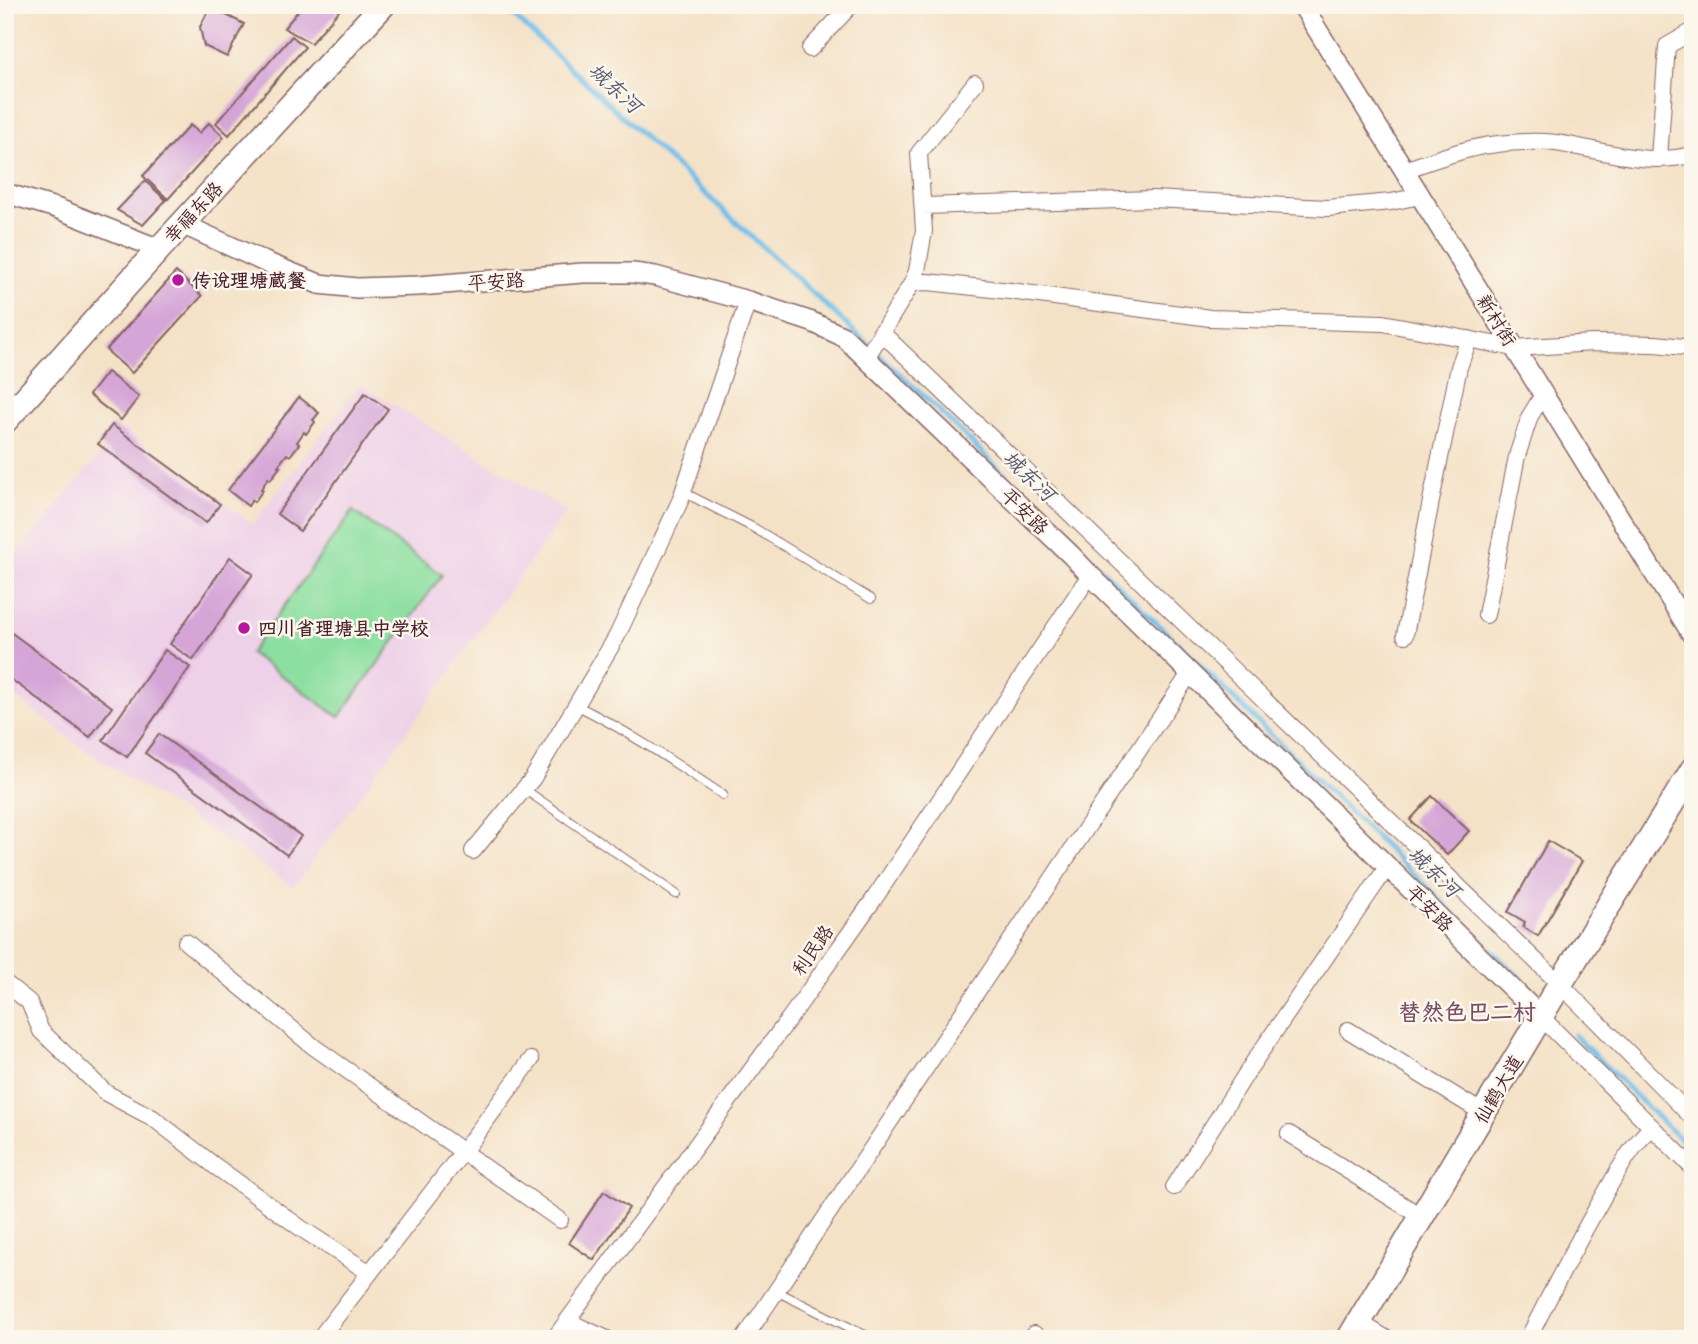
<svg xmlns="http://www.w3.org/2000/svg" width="1698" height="1344" font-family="'Gochi Hand','LXGW WenKai TC',sans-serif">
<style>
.built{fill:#eed0e8}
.green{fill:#8cdfa0;stroke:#6b7f66;stroke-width:2}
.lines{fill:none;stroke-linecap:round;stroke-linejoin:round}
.stream{stroke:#6fbeea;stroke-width:5}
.building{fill:#d5a5d8}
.service-casing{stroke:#866362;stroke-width:10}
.minor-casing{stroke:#866362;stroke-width:18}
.tertiary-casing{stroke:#866362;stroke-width:22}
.primary-casing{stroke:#866362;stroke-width:27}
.service{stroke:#fff;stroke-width:8}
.minor{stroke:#fff;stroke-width:16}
.tertiary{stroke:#fff;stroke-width:19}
.primary{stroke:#fff;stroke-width:24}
.poi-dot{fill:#b5179e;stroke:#fbf7ec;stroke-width:2.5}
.labels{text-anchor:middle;stroke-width:5;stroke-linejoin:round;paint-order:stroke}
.street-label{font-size:19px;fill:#4a1f2b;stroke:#fbf7ec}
.poi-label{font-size:19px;font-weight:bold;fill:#4a1f2b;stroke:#fbf7ec;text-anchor:start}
.water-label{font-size:21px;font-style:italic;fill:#57576e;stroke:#fbf7ec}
.quarter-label{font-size:23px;font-weight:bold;fill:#7b4e68;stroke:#fbf7ec}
</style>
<rect width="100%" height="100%" fill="#fbf7ec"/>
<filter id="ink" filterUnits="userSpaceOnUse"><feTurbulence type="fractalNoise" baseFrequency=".0143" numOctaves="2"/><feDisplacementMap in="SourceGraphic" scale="14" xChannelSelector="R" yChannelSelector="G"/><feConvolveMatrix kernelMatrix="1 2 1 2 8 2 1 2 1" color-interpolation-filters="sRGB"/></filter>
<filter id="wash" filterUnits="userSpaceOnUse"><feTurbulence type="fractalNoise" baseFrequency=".00686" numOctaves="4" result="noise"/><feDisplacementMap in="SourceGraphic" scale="28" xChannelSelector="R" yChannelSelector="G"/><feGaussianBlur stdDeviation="1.57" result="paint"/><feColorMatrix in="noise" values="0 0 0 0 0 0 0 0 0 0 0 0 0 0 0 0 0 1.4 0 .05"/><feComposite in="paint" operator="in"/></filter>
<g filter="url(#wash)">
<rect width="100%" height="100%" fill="#f4e2c7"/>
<path class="built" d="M360,384L567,511L294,887L204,826L82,748L5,688V568L122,428L253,524Z"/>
<path class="green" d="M353,511L442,575L339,717L250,653Z"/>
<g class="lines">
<path class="stream" d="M502,5L928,400L1522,980
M1574,1035L1693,1152"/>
</g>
<g id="blocks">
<path class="building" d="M249,5H269L263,14Z
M303,5H344L311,43L284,28Z
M210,7L244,24L227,57L204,46L200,27Z
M292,36L305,47L229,135L216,123Z
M209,123L224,137L168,199L143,176L190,125L199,133Z
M145,181L166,200L143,225L117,210Z
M176,272L202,296L132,373L106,350Z
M107,372L139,397L121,420L89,395Z
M365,393L388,409L300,531L277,514Z
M299,397L319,413L313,420L315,422L306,434L304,432L297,442L299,444L290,456L287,454L278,466L280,467L270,480L268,478L261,489L263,490L254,502L252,500L248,506L228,490Z
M112,425L220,504L206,523L98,444Z
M230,557L253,574L193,660L170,644Z
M5,628L112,707L90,737L5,675Z
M165,650L190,667L127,757L103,740Z
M159,734L301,836L287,855L145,753Z
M1432,796L1469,831L1447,855L1410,820Z
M1548,841L1582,861L1538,936L1523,927L1525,922L1508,912Z
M604,1191L629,1208L594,1260L569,1243Z"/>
</g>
</g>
<g filter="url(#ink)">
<use href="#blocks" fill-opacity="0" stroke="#866362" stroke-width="2"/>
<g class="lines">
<defs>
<path id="service" d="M5,390L18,402
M683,492L754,528L871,599
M576,705C628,731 675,763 723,795
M524,789L676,894
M776,1291L873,1339
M1687,1339L1693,1329"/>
<path id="minor" d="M810,49L851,5
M1659,158L1667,46L1693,31
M1404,170C1426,163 1448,154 1470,149C1493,143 1532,140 1556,143C1599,149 1650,168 1693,154
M923,206L1153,199L1327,208L1391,202L1420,196
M912,283L928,282L1010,291L1210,318L1383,323L1514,348L1593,343L1656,344L1693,348
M881,332L1560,984L1693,1118
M866,358L912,283L917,271L924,231L919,153L975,83
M1486,615L1517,456L1530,416L1543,395
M1405,635L1432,496L1459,367L1469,339
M473,851L533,778L617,636L680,501L748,301
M186,942L314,1047L560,1220
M5,983L29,1002L41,1031L106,1093L153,1118L215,1166L302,1229L370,1273
M1541,1017L1693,1168
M1348,1030L1483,1113
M1289,1134L1422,1217
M1174,1187L1253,1063L1388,866
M567,1321L607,1339
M1359,1322L1387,1339
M1034,1334L1040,1339
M319,1339L462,1153L531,1060
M554,1339L794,1012L874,899L1090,575
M744,1339L1191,672
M1528,1339C1552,1291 1576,1244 1602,1199C1617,1173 1630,1147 1652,1127"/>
<path id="tertiary" d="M1302,5L1693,636
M5,193L56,208L159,249
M182,224L265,262L319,284L357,288L418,286L583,273H633L655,276L748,301L812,322L844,337L1071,555L1090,575L1541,1017"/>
<path id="primary" d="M5,421L159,249L383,5
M1349,1339L1560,984L1693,769"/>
</defs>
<use href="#service" class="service-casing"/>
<use href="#minor" class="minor-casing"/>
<use href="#tertiary" class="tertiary-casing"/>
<use href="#primary" class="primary-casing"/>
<use href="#service" class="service"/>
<use href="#minor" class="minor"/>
<use href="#tertiary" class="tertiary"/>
<use href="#primary" class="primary"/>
</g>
</g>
<g class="poi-dot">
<circle cx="178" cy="280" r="7"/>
<circle cx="244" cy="628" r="7"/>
</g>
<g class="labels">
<g class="street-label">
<text transform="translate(193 212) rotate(-47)" y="7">幸福东路</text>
<text transform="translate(496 281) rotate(-4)" y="7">平安路</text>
<text transform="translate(1497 320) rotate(58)" y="7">新村街</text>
<text transform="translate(1025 511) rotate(44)" y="7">平安路</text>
<text transform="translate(1430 908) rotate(45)" y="7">平安路</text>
<text transform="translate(812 950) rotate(-55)" y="7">利民路</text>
<text transform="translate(1498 1089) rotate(-59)" y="7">仙鹤大道</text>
</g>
<g class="poi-label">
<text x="192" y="287">传说理塘蔵餐</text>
<text x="258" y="635">四川省理塘县中学校</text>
</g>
<g class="water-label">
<text transform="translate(615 88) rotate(43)" y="7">城东河</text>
<text transform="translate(1029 476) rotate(44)" y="7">城东河</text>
<text transform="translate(1434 872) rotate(44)" y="7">城东河</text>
</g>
<g class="quarter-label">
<text x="1467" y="1020">替然色巴二村</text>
</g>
</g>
<rect width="1698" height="1344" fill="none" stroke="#fbf7ec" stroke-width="28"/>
</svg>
